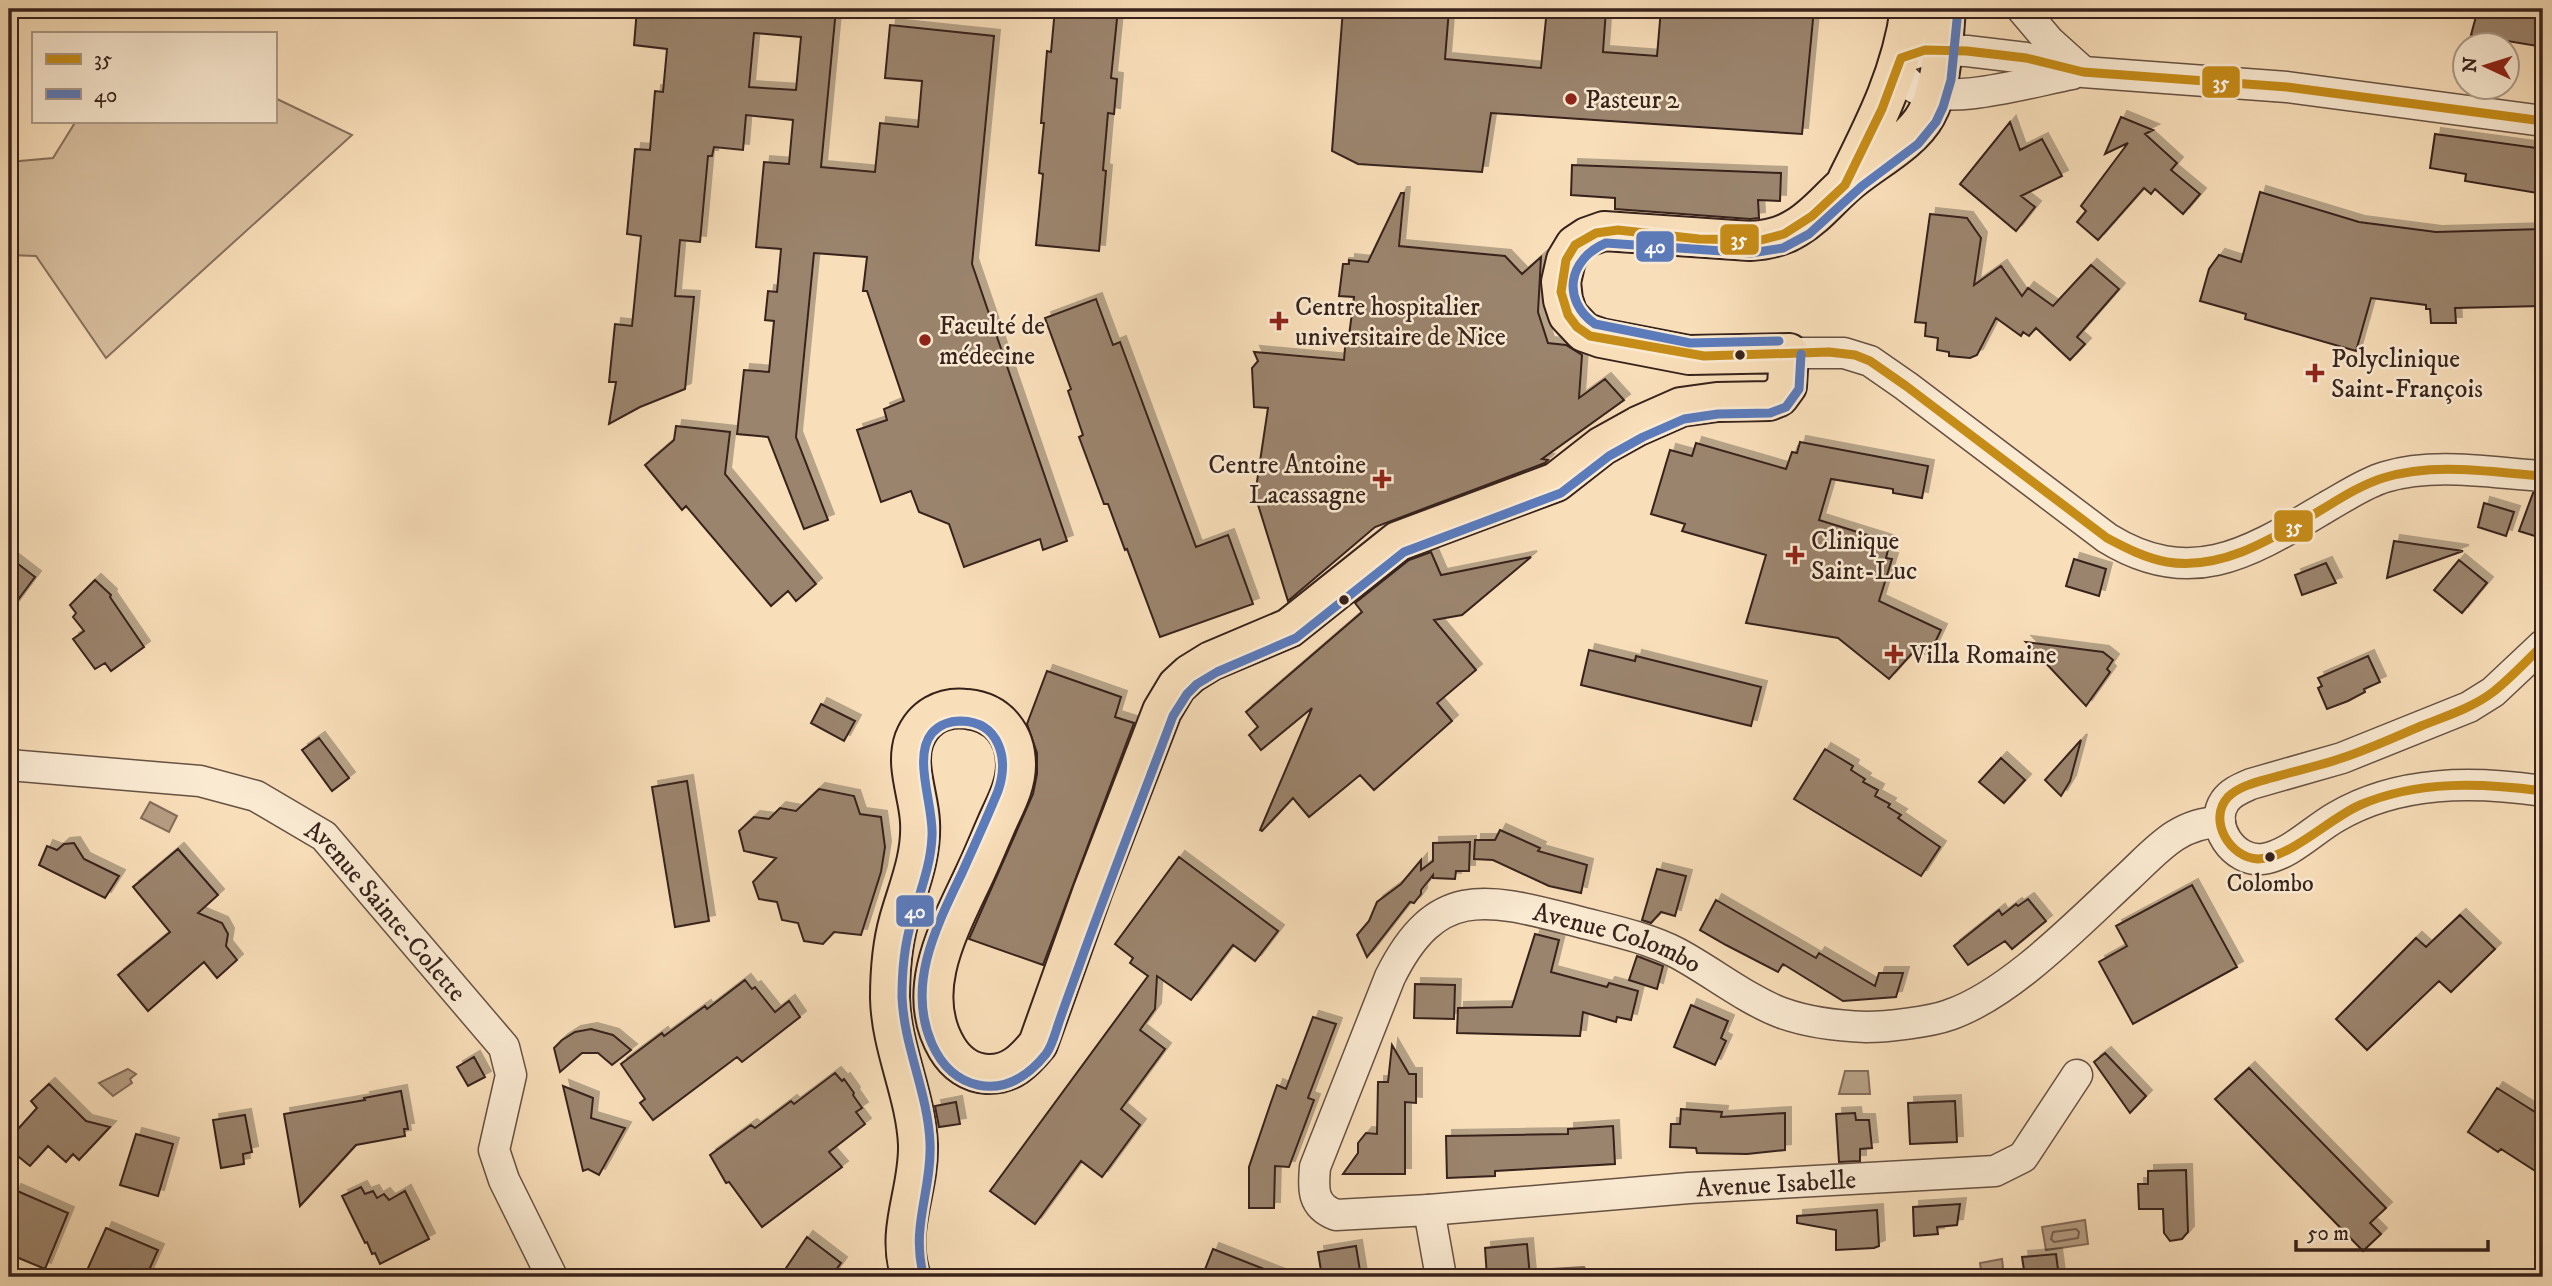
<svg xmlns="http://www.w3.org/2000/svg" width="2552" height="1286" font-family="'IM FELL DW Pica',serif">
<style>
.green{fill:#d7be9e;stroke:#87705c;stroke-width:2}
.water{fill:#b69e83;stroke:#836c59;stroke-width:2}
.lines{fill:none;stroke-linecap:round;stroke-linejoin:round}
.shore{stroke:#76604f;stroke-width:2}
.building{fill:#9b846d;stroke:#37221b;stroke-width:2;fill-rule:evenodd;filter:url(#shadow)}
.minor-casing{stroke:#675142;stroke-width:33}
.major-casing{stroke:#37221b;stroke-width:42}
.minor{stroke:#faead2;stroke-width:30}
.major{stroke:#f8deb9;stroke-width:38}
.bus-1-casing{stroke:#faead2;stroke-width:14}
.bus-2-casing{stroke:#faead2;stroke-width:14}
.bus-1{stroke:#c68c18;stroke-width:9}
.bus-2{stroke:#5b7bbb;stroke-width:9}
.poi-dot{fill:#8f2418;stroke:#faead2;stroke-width:2.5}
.bus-dot{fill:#37221b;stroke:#faead2;stroke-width:2.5}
.labels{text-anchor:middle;stroke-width:5;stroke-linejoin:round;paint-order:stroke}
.bus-label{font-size:24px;fill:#37221b;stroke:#faead2}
.poi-label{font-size:26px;fill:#37221b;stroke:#faead2;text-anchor:start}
.street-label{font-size:26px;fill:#37221b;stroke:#faead2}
.line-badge{stroke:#faead2;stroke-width:2.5}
.badge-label{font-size:19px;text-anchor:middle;font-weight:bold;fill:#fff}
</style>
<defs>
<filter id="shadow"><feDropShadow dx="6" dy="-6" stdDeviation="0" flood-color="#0004"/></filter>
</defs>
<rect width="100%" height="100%" fill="#f8deb9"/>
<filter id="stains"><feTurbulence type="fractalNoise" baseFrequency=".00286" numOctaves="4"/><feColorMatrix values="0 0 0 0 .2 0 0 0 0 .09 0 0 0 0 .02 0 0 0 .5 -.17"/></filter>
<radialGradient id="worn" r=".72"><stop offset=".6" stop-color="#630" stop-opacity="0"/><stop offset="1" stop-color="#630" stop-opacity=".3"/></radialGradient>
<path class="green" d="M275,98L352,135L106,358L36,256L9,255V162L53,158L76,121H275Z"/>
<path class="water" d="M150,802L177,816L169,832L141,818Z
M128,1069L136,1074L130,1079L132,1083L113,1096L99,1083Z
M1845,1071H1868L1870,1094H1839Z
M2085,1220L2088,1244L2046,1250L2042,1227Z
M2002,1259L2004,1277H1982L1980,1263Z
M1584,1267L1591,1277H1553L1552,1269Z"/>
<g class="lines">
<path class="shore" d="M2076,1229L2079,1232L2078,1238L2054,1242L2051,1239L2053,1232Z"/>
</g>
<path class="building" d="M637,9H836L821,167L875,172L880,123L918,127L922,81L885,78L890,25L994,36L972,264L1067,541L1043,550L1040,539L964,567L949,524L919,512L911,491L881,502L857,430L887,420L884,409L904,401L867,291H863L867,257L814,253L796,437L828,520L804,529L768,437L737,434L744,370L769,372L774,321L765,320L768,291L777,292L781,249L756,247L764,162L789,164L793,120L746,115L743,150L714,147L712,156H708L700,242L680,240L675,296L694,297L685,389L640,407L609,424L616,382H609L615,324L632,326L641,236L627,234L635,149L650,150L655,91L663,92L667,49L634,45ZM754,33L801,37L796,90L749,87Z
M1055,9H1118L1111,78L1117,79L1114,114L1108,113L1103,170L1106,171L1099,251L1036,245L1043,174L1039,173L1044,123H1041L1047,51L1051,52Z
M1343,9H1449L1445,59L1541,68L1547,9H1606L1603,52L1657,56L1661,9H1814L1802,134L1491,113L1482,172L1358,164L1332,151Z
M2478,9H2543V47L2471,35Z
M2121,117L2153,130L2145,134L2177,163L2171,170L2200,194L2183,214L2155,189L2151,194L2144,188L2098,240L2077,222L2086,211L2081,206L2128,143L2105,154Z
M2010,122L2020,150L2042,139L2062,176L2021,196L2035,207L2016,231L1960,184Z
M2435,134L2543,149V194L2465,181L2466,174L2430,168Z
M1572,165L1781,173L1780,201L1758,200L1759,218L1750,219L1615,209V198L1571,195Z
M2260,192L2359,222L2436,232L2543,229V306L2455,308L2456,323H2431L2430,309H2426V305L2371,298L2356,351L2245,319L2246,314L2200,301L2209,269L2219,255L2241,262Z
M1401,193H1404L1399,246L1505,256L1522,274L1541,257L1538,312L1548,343L1566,345L1582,355L1579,398L1605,379L1624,400L1542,459L1548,460L1545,463L1375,527L1288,601L1255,495L1268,408L1254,407L1252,368L1258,361L1254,352L1344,360L1346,336H1349L1354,297L1339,296L1343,264H1349V260L1368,262Z
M1930,214L1967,218L1981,238L1974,285L2001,266L2022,296L2028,288L2053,306L2091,265L2119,289L2077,337L2085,344L2070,360L2036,328L2029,336L2023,332L2021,336L1996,318L1977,355L1970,358L1949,356V352L1937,350L1938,338L1925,336L1926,323L1915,322Z
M1096,299L1113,345L1120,342L1196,547L1228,535L1253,604L1160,637L1127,549L1125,550L1108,504H1104L1079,437L1083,435L1068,391L1071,389L1045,318Z
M676,426L730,432L725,474L816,584L796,601L788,591L771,606L686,506L682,510L645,465L674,440Z
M1800,442L1928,466L1922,498L1893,493V489L1831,479L1819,520L1890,542L1886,558L1892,559L1879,601L1941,630L1929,655L1915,650L1889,679L1838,638L1746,623L1766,555L1682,531L1685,524L1651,514L1670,450L1692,456L1696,443L1786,469L1792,452L1797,453Z
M2533,493H2543V534L2539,533L2538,537L2519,531Z
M2484,503L2514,512L2506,536L2478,527Z
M2394,541L2463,551L2387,578Z
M1431,552L1441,575L1531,557L1462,615L1434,620L1476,670L1437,703L1452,721L1374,790L1360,775L1309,817L1293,798L1262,831L1260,830L1312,708L1261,750L1249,735L1258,727L1246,712L1362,612L1355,603L1409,560Z
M9,557L35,577L9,612Z
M2074,559L2106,569L2099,596L2066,586Z
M2459,560L2487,583L2462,613L2434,590Z
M2326,563L2336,583L2302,595L2295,575Z
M95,580L111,595L110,597L144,647L111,671L105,663L95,669L73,639L84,631L73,617L76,613L70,605Z
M2026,642L2103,652L2113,660L2107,669L2110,672L2086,706Z
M1589,650L1635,661L1636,656L1761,687L1751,726L1581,685Z
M2368,656L2380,682L2364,689L2365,692L2348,701L2327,709L2318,688L2322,686L2318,678Z
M1047,671L1121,697L1115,717L1134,723L1043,965L969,939L1033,794L1037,774V753L1027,724Z
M821,704L855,721L844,741L811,723Z
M319,738L349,778L332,791L302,750Z
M2081,740L2070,781L2061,796L2045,780Z
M1825,749L1853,766L1851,770L1865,779L1863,782L1878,790L1875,796L1890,804L1888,807L1901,815L1898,818L1940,847L1921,876L1794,799Z
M2001,758L2025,780L2004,803L1979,782Z
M687,781L709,921L675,927L652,787Z
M819,789L854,796L860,814L881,817L885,847L881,872L861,935L834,932L823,944L804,941L798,923L782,920L777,902L759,899L753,882L776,858L744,851L739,831L754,817L769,819L780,808L796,811Z
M1500,830L1540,848L1538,851L1587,865L1581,893L1549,886L1493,860L1474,859L1475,840H1495Z
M1470,842L1469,871H1456L1455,879L1433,878V875L1421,890V894L1414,903L1410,902L1367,957L1357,935L1369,921L1377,902L1401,884L1421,860V870L1433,861V843Z
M74,843L84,859L119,876L105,898L39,865L47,846L57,850L64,844Z
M178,849L218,895L198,913L222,923L228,934L226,946L237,960L217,978L204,962L148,1011L118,975L170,932L133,887Z
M1179,857L1278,931L1255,961L1233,945L1191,1000L1157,976L1155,1009L1140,1030L1165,1049L1121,1109L1140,1125L1102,1177L1081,1161L1035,1224L990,1191L1148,976L1130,963L1133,958L1115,944Z
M1657,869L1686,876L1675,916L1661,912L1651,923L1642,920Z
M2192,885L2237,967L2133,1024L2099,962L2127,946L2116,926Z
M2028,899L2046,921L2012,949L2005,941L1968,965L1954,946L1999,910L2002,915L2016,904L2018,906Z
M1716,900L1816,958L1819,953L1875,986L1879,973H1903L1896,997L1843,1001L1783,964L1778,972L1726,945L1700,930Z
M2460,915L2495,949L2451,992L2439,981L2367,1050L2336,1019L2416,938L2426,947Z
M1535,934L1559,940L1551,972L1607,987L1609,983L1638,991L1631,1020L1617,1017L1616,1022L1583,1012L1580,1036L1457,1033L1458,1008L1512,1007Z
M1637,956L1663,966L1657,989L1629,980Z
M745,980L752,989L755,987L775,1012L789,1001L800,1017L742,1062L737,1057L653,1120L640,1103L645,1099L621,1064L662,1033L664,1036L705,1006L707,1009Z
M1415,984L1455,985L1454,1019L1414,1018Z
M1691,1005L1728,1021L1721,1038L1726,1041L1715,1065L1674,1047Z
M1313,1017L1336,1024L1308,1098L1314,1100L1289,1167L1275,1166L1274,1208H1249V1167L1269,1108L1277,1085L1286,1089Z
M591,1029L613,1035L631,1050L612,1065L598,1053H582L560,1072L554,1048L562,1040L575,1032Z
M1392,1045L1409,1074H1416V1103L1405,1102V1174H1343L1358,1153V1143L1366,1133L1377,1134L1378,1082H1388Z
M2105,1053L2146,1096L2130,1113L2094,1062Z
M474,1057L485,1077L468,1086L457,1067Z
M2249,1068L2386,1208L2370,1223L2381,1234L2363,1251L2215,1099Z
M835,1073L842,1081L844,1079L854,1093L853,1095L862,1108L856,1112L865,1124L829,1152L842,1167L762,1227L729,1182L726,1183L710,1155L751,1125L755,1128L791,1101L794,1104Z
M49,1084L86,1121L110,1127L79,1160L73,1154L66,1162L48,1146L30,1166L9,1149V1139L37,1108L31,1101Z
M563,1086L593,1098L591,1118L625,1128L599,1175L588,1169L583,1171Z
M2497,1088L2543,1117V1176L2501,1149L2498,1152L2468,1132Z
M401,1091L408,1129H404L405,1136L356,1145L300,1206L284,1114L365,1100L364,1098Z
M1955,1101L1957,1142L1910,1144L1908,1103Z
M956,1102L960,1124L939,1127L935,1106Z
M1681,1109L1722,1112L1721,1117L1785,1113V1150L1747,1154L1697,1153L1696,1148L1670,1147L1671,1124H1680Z
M1855,1113L1856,1120H1869L1872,1148L1860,1149V1161L1839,1162L1836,1114Z
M245,1115L252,1152L243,1154L244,1164L221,1168L213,1120Z
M1613,1126L1615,1164L1495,1171V1176L1447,1178L1446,1136L1568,1134V1129Z
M136,1134L173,1144L158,1196L120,1185Z
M2186,1170L2188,1232L2182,1239L2170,1241L2164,1233L2163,1209H2139L2138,1184H2148V1171Z
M361,1187L365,1194L373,1191L377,1198L384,1194L389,1200L405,1191L429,1239L380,1264L375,1253L372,1254L367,1242L365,1243L342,1196Z
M15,1190L68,1213L45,1269L9,1254V1206Z
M1960,1204L1957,1225L1937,1227L1938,1234L1914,1236L1913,1207Z
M1877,1210L1879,1246L1874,1248L1836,1250V1230L1797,1223V1216Z
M106,1228L158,1250L146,1277H84Z
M807,1237L841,1263L831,1277H780Z
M1527,1244L1530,1277H1487L1485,1248Z
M1356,1246L1361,1277H1322L1318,1252Z
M1213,1249L1282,1276V1277H1202Z
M2056,1254L2059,1277H2025L2022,1257Z"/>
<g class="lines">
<defs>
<g id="minor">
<path d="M2022,9L2049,41L2080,69"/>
<path d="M1901,58L1925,50L1967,51L2026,58L2083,72L2287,87L2543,121"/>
<path d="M1897,70C1902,76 1906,82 1912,86C1947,108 2033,81 2072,74"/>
<path d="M1789,353H1844L1870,361L1906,386L2107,538C2193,591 2252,551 2328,506C2346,496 2365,483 2385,477C2435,462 2492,473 2543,476"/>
<path d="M2543,645L2493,692L2469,707L2342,758L2251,784C2242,788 2231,792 2225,801C2208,825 2234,863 2263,859C2290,855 2313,830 2336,817C2399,780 2474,781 2543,791"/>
<path id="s1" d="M9,765L200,781L256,796L324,836L504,1047L511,1075L494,1150L504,1180L552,1277"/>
<path id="s2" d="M1429,1210L1689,1188L1995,1171L2023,1157L2077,1075"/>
<path id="s3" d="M1441,1277L1429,1210L1336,1215C1312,1206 1313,1189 1315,1167L1390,977C1437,882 1489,899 1576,921C1610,930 1646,937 1677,953C1711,971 1747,1000 1782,1013C1807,1022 1839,1026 1866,1027C1886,1027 1930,1022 1949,1015C2011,994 2080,921 2128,877C2157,850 2178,823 2220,822"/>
</g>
<path id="major" d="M1847,180C1875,124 1902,71 1910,9
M911,1277C895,1229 919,1193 918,1145C916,1095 891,1048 890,998C890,972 892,945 899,920C908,888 922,857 920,822C919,796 905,766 914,740C923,717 943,706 967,709C999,712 1016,736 1016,765C1016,786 1005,805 997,823C990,839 984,854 977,869C952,924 912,989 947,1048C956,1063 970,1073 987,1074C1011,1075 1024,1061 1038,1044L1093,890L1162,711L1177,686L1190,674L1211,661L1289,628L1398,541L1556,482L1602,446L1638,426L1681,407L1717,402L1769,401L1779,397L1787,386L1789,353L1689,355L1601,338L1584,332L1568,315L1563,300L1561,282L1566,260L1575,245L1587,237L1604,231L1750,241C1766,240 1782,237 1796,228C1815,217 1828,200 1845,185C1869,163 1910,144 1926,115C1943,85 1943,42 1946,9"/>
</defs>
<use href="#minor" class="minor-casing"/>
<use href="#major" class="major-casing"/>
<use href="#minor" class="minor"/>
<use href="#major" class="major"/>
<defs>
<path id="bus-1" d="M1901,58L1882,109L1845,185L1812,216L1784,234L1761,240L1699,239L1618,230L1596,233L1575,245L1566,260L1561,292L1568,315L1577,327L1590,336L1704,356L1829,352L1855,355L1870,361L1906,386L2107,538C2126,548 2145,558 2167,562C2223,571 2275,537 2321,510C2341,498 2361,485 2383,478C2434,462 2490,472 2543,476
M1901,58L1925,50L1967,51L2026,58L2083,72L2287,87L2543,121
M2543,645C2527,660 2511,678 2493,692C2472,708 2446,716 2421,726C2395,737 2369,749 2342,758C2319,766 2295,771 2271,778C2257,782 2239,786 2228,797C2207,820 2230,858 2258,859C2289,859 2330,818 2360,805C2418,780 2482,783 2543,791"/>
<path id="bus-2" d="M1779,341L1690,343L1595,324C1561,300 1568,259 1606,243L1751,253L1783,248L1809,234L1862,186L1918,144L1936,122L1943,107L1951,80L1958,10
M923,1274C911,1225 932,1190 930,1143C928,1093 904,1047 902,997C902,973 904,947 911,923C919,894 931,866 932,836C934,806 912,757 932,733C940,724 950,721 961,721C1000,722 1009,759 998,791C987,818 974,846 962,873C936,927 906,985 932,1044C941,1064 956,1080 978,1085C1006,1091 1029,1075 1046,1054C1052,1046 1055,1034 1058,1025C1066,1001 1075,978 1083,955C1112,875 1143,796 1173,716L1187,694L1197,684L1217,672L1296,638L1404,552L1561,493L1609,456L1643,437L1684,419L1718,414L1770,413L1786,407L1799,389L1801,354"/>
</defs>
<use href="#bus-1" class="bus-1-casing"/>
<use href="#bus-2" class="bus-2-casing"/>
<use href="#bus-1" class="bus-1"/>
<use href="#bus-2" class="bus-2"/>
</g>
<g class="poi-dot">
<circle cx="1571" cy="99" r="7"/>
<path d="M1275.5 310.5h7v7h7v7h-7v7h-7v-7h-7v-7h7z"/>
<circle cx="925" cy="340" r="7"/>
<path d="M2311.5 362.5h7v7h7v7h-7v7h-7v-7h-7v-7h7z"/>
<path d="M1378.5 468.5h7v7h7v7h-7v7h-7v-7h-7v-7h7z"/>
<path d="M1791.5 544.5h7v7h7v7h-7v7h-7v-7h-7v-7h7z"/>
<path d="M1890.5 643.5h7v7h7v7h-7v7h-7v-7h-7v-7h7z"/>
</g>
<g class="bus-dot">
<circle cx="1740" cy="355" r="6"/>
<circle cx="1344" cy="600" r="6"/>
<circle cx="2270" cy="857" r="6"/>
</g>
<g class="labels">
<g class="bus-label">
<text x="2270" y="891">Colombo</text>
</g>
<g class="poi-label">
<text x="1585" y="108">Pasteur 2</text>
<text x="1295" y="315">Centre hospitalier<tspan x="1295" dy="30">universitaire de Nice</tspan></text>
<text x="939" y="334">Faculté de<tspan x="939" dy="30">médecine</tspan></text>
<text x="2331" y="367">Polyclinique<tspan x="2331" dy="30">Saint-François</tspan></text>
<text x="1366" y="473" text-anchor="end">Centre Antoine<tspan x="1366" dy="30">Lacassagne</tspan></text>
<text x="1811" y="549">Clinique<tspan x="1811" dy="30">Saint-Luc</tspan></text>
<text x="1910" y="663">Villa Romaine</text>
</g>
<g class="street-label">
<text dy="9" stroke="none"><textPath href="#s1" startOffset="425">Avenue Sainte-Colette</textPath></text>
<text dy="9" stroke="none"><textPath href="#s3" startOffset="688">Avenue Colombo</textPath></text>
<text dy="9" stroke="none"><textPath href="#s2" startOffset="348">Avenue Isabelle</textPath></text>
</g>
</g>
<g class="line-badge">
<rect x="2201" y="65" width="40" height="34" rx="7" fill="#c68c18"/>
<rect x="1719" y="223" width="41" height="33" rx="7" fill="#c68c18"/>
<rect x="1635" y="230" width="40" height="33" rx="7" fill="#5b7bbb"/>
<rect x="2273" y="509" width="41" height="34" rx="7" fill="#c68c18"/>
<rect x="895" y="894" width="40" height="34" rx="7" fill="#5b7bbb"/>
</g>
<g class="badge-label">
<text x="2221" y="89">35</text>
<text x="1739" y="246">35</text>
<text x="1655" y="253">40</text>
<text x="2294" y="533">35</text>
<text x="915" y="918">40</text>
</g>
<rect width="2552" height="1286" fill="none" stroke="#f8deb9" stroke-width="35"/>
<rect x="10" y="10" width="2531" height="1265" fill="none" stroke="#37221b" stroke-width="3.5"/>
<rect x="18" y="18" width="2517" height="1251" fill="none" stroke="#37221b" stroke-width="2"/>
<rect x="32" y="32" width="245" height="91" fill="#faead2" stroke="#ac9a89" stroke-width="2"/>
<rect x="46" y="54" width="35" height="10" fill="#c68c18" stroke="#ac9a89" stroke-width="2"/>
<text x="94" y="66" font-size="21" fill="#37221b">35</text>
<rect x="46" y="89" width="35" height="10" fill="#5b7bbb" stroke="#ac9a89" stroke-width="2"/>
<text x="94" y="102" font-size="21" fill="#37221b">40</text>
<g transform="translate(2486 66) rotate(274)"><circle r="33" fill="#faead2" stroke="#ac9a89" stroke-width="2"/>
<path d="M0-5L12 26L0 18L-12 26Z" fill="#8f2418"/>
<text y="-10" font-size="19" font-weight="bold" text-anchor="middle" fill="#37221b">N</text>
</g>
<path d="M2296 1240v10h192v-10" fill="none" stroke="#37221b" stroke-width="3.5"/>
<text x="2307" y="1240" font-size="21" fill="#37221b" stroke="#faead2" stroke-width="5" paint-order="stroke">50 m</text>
<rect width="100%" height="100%" filter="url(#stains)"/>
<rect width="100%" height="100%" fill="url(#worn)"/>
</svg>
